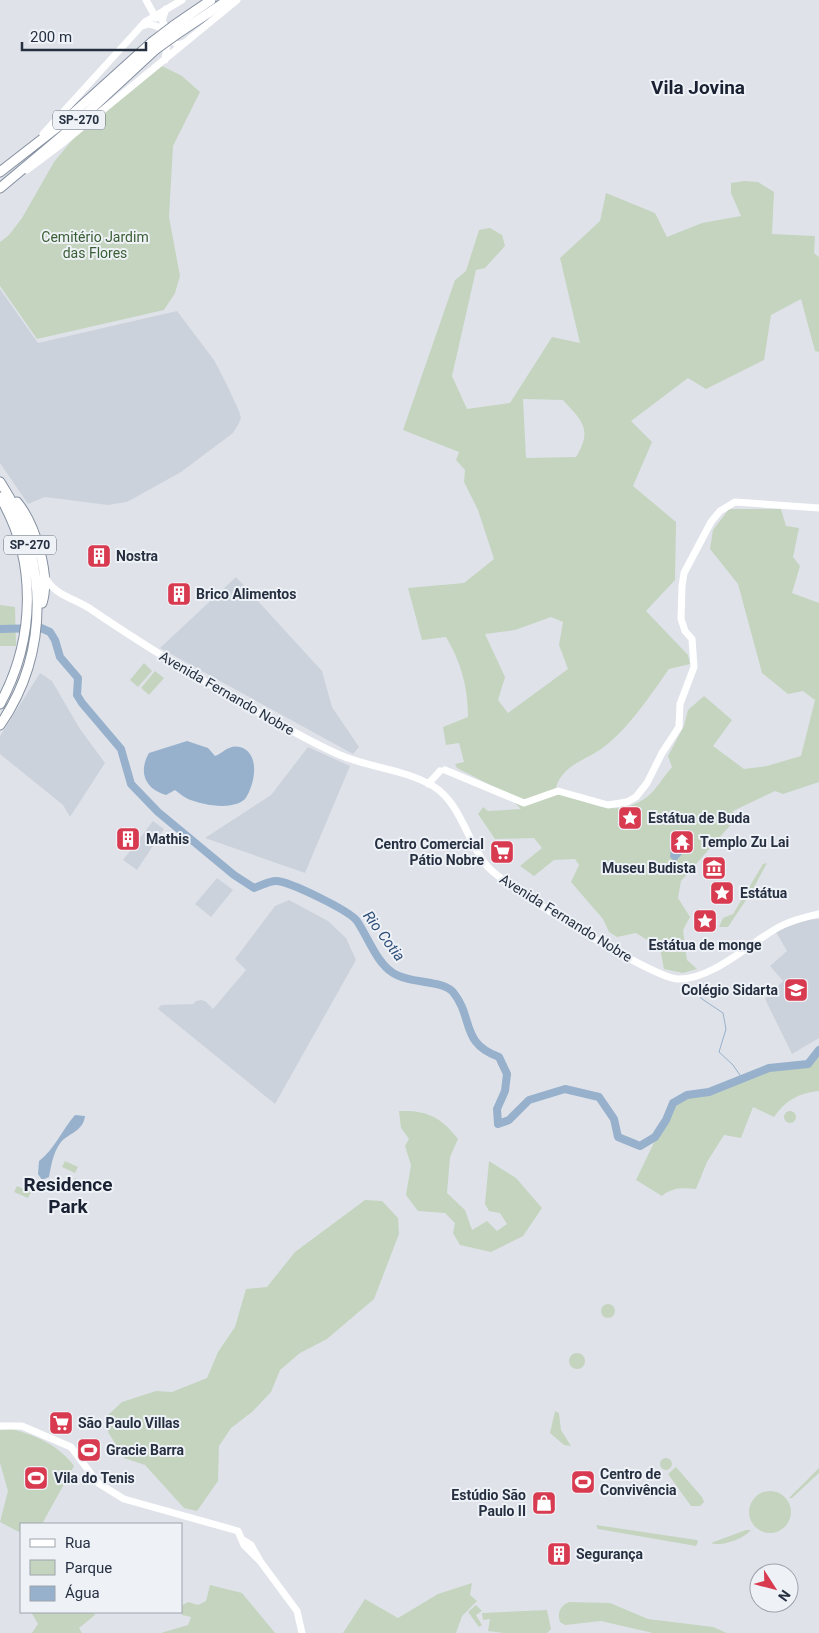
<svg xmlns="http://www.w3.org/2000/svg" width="819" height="1633" font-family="Roboto,sans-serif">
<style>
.built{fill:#ccd2db}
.green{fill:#c4d4bf;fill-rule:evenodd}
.water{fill:#97b0cc}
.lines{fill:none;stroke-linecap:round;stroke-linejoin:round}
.stream{stroke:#97b0cc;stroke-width:1}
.river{stroke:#97b0cc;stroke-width:8}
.highway-casing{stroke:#8590a1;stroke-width:11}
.secondary{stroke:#fff;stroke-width:7}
.highway{stroke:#fff;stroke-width:9}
.highway-bridge-casing{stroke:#8590a1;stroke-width:11;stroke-linecap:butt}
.highway-bridge{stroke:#fff;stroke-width:9}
.labels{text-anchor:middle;stroke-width:4;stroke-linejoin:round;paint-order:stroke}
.shield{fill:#eef2f7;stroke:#626a78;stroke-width:1}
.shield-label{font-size:12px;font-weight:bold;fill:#263041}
.park-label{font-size:14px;fill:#3a5e33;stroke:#eef2f7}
.poi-label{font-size:14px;font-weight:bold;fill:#263041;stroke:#eef2f7;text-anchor:start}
.street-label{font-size:14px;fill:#263041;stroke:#eef2f7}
.water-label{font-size:15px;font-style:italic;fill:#2e4e78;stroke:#eef2f7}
.district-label{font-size:19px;font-weight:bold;fill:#192132;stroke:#eef2f7}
</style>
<rect width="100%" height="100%" fill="#dfe3e9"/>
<path class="built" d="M0,289L38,343L177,311L214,360L226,383L239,411L241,418L239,423L233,433L181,472L127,502L108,505L45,497L28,504L0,463Z
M236,577L322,671L332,707L359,747L353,754L160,648Z
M40,673L52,681L80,729L105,763L70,817L63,805L0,754V736Z
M308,747L350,766L305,873L205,838L271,795Z
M153,821L164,829L137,870L123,860Z
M217,878L233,890L211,917L195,904Z
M289,900L328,921L346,938L356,960L275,1104L158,1009L161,1005L193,1004L196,1001L201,1000L205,1001L213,1009L246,970L235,959L275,906Z
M819,919V1038L792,1054L765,999L783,981L770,966L787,951L776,932L802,920Z"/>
<path class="green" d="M162,66L182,76L200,92L173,146L169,217L180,276L175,293L164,310L37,339L0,286V242L9,235L22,218L54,162L83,127Z
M744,181L758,182L774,192L772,234L815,236L814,253L819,257V352L815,351L801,299L771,315L764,360L706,389L688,378L631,421L652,442L633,486L676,522L675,580L646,611L688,655L690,664L669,669C652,693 629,728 605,746C588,760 564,763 556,787C586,803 615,820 647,797C656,790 664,776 672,767L668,756L684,726L688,710L704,696L732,720L713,746L744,769L767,766L801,756L815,700L803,691L788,694L762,673L738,584L710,549L713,530L729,509H781L786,526L799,528L793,557L800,566L792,593L819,603V782L783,794L775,791L733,811L734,821L681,881L678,898L690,917L683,930L687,960L697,969L683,973L664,969L660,948L636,933L617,937L609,932L603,919L571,882L579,865L575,859L554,860L534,876L520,866L542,848L534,838L495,839L478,814L483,807L488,811L521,809L504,792L457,768L455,764L464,762L459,743L446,745L443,727L468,717C468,687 461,662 446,637L422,640L408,588L464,583L494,559L478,510L464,482L465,470L456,460L459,452L403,430L455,280L466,271L479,230L490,228L502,235L505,246L485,268L476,270L452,376L467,409L510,403L552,337L580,343L560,258L600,221L606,193L655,213L667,237L702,223L741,216L731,193V183ZM523,399L563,400C582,421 593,429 576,457L526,458ZM551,617L563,622L559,645L568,669L508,713L498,700L505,677L485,634L515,630Z
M0,605L15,607L16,646H0Z
M144,663L152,671L138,687L130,680Z
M155,671L164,678L149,695L141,688Z
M767,863L752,891L728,927H719L723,918L733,914L763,864Z
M819,1055V1091C799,1093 786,1100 774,1117L753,1107L741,1138L724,1135L707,1162L696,1189C683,1188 673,1187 662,1196L636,1180L673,1103L687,1095L709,1092L769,1068L808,1064Z
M784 1117a6 6 0 1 1 12 0a6 6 0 1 1-12 0Z
M399,1111C427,1110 441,1117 458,1139L450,1157L447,1193L465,1210L472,1230L487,1221L497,1231L507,1224L500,1213L489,1211L485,1204L489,1161L516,1178L542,1208L523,1236L491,1252L460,1245L453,1233L455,1223L445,1213L418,1211L406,1195L411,1165L405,1146L409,1139L401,1128Z
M65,1161L78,1167L75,1173L62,1167Z
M75,1178L88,1184L85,1191L72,1184Z
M17,1186L31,1192L28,1198L14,1192Z
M365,1200L382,1201L398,1218L399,1234L374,1299L327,1339L300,1353L280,1370L271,1392L252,1412L231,1428L219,1446L218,1481L197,1511L184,1508L145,1465L124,1458L108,1432V1415L122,1402L156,1391L172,1392L207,1378L218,1352L235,1327L246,1289L267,1287L295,1252Z
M601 1311a7 7 0 1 1 14 0a7 7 0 1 1-14 0Z
M569 1361a8 8 0 1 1 16 0a8 8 0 1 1-16 0Z
M555,1411L559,1413L561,1430L571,1446L564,1445L550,1433Z
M12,1429C35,1435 60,1446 74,1466L42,1524H21V1533L0,1522L8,1491L0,1463V1430Z
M660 1464a6 6 0 1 1 12 0a6 6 0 1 1-12 0Z
M676,1467L702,1497L704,1502L700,1506H691L668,1474Z
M819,1468V1473L792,1498H789Z
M749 1512a21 21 0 1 1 42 0a21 21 0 1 1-42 0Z
M596,1525L697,1540L698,1542L696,1546L598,1529Z
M746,1530H751C744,1539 721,1547 711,1543Z
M472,1583L470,1595L477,1601L462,1616L456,1633H343L365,1599L398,1618L438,1594Z
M210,1585L242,1593L275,1633H161L188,1625L191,1617L182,1615L181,1606L188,1602L198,1605L206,1601Z
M569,1602L610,1603L648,1619L713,1627L727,1633H653L601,1621L565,1625L560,1622C557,1613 560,1606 569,1602Z
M476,1605L482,1611L476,1615L482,1625L479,1627L468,1612Z
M547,1610L551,1629L547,1633H504L488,1631L490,1619L483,1620L482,1613Z
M31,1612H93L95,1615L79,1628L82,1633H32L38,1624Z"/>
<path class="water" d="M187,741L208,748L215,756C223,753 229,744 240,747C261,753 255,785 245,799C232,811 203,805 188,799C184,797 179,793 175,790L166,795C145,789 138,772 149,753Z
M688,838L693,841L691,844L675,862L670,857L671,849Z
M75,1115L85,1116C83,1133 66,1133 59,1145C53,1154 51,1166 49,1177L42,1180L38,1174L39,1161C54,1150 62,1130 75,1115Z"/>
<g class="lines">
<path class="stream" d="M697,992L702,999L723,1013L726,1029L719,1052L733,1065L742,1078"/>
<path class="river" d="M0,629L41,628L50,632L55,640L60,657L78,678L77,695L82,703L121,749L131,784L158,812L234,875L254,888C260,886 269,881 276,881C289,881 350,911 357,921C368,937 376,962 393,973C410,984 443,980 453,992C474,1018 460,1043 499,1057L507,1074L505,1091L497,1109L498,1124L509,1120L529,1100L565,1089L599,1097L614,1119L618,1137L640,1146L655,1137L666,1120L673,1103L687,1095L709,1092L769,1068L808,1064L819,1050"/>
<defs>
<path id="highway" d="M173,26L211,0
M177,34L228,0
M0,172L59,126L152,42
M0,188L61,137L156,49
M0,482C48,555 51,651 0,725
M0,497C38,561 35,640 0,704
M17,502C35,524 51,575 42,603"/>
</defs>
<use href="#highway" class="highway-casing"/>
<path class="secondary" d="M146,0L156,18
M166,9L162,20L171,40L178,45L184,43
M142,26L149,24L159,27L167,45L165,60
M43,134L145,22L182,0
M27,170L59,146L237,0
M45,576C52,595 77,599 92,610C146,647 201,680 258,712C285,727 312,743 340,755C370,768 404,769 433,786C461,803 467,842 487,866C505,887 651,977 677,979C711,981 751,942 779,927C792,920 805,917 819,914
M445,770L524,803L558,791L608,805L627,802L636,797L647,783L662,753L679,727L680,704L694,667L692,639L685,631L681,619L682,586L684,573L711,522L720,511L735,502L819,508
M428,784L440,771
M0,1426H22L71,1447L98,1483L124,1499L238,1531L244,1545L260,1561
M243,1540L251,1545L260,1561L297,1611L302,1633"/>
<use href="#highway" class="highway"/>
<defs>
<path id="highway-bridge" d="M152,42L173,26
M156,49L177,34"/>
</defs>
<use href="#highway-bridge" class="highway-bridge-casing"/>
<use href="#highway-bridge" class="highway-bridge"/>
</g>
<defs>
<symbol id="building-square" viewBox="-11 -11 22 22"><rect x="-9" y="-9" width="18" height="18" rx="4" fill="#d83a50" stroke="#eef2f7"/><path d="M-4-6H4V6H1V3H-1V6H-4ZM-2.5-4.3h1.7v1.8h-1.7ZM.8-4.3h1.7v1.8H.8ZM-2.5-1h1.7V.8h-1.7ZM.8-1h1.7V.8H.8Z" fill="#fff"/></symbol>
<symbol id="sight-square" viewBox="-11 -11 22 22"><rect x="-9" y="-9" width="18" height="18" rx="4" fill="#d83a50" stroke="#eef2f7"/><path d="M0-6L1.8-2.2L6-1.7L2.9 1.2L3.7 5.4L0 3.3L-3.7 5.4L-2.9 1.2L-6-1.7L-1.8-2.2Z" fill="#fff"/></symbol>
<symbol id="temple-square" viewBox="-11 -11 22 22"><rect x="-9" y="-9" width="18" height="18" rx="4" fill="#d83a50" stroke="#eef2f7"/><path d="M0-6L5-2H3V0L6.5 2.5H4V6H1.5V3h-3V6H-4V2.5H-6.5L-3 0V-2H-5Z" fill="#fff"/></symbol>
<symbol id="supermarket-square" viewBox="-11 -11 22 22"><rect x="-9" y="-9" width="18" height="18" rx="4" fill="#d83a50" stroke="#eef2f7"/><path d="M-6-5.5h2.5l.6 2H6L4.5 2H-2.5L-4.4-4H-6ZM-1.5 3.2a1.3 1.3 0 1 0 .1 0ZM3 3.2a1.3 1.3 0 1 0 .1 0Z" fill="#fff"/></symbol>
<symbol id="museum-square" viewBox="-11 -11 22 22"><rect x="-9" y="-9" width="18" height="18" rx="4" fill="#d83a50" stroke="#eef2f7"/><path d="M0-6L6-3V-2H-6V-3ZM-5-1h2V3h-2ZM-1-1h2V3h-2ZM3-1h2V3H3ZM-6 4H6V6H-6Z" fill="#fff"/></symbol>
<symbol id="school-square" viewBox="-11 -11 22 22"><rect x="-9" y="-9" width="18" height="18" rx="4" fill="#d83a50" stroke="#eef2f7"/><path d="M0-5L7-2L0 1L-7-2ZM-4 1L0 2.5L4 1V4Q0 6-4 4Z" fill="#fff"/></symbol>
<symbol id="stadium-square" viewBox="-11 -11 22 22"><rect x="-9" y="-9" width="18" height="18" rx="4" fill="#d83a50" stroke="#eef2f7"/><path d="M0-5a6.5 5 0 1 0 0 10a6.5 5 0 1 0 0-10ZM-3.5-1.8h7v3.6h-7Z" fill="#fff"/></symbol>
<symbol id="shop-square" viewBox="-11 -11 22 22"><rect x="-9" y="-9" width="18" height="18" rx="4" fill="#d83a50" stroke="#eef2f7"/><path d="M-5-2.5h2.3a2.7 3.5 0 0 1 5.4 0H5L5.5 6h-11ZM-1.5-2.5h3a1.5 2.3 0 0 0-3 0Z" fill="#fff"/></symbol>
</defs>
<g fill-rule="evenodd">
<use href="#building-square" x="85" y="542" width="28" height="28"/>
<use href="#building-square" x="165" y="580" width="28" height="28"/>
<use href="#sight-square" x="616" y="804" width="28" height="28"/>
<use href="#building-square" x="114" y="825" width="28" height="28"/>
<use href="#temple-square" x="668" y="828" width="28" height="28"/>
<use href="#supermarket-square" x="488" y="838" width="28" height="28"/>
<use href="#museum-square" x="700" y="854" width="28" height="28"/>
<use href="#sight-square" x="708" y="879" width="28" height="28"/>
<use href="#sight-square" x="691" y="907" width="28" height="28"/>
<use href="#school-square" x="782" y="976" width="28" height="28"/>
<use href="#supermarket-square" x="47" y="1409" width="28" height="28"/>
<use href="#stadium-square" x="75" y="1436" width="28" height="28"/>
<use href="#stadium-square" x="22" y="1464" width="28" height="28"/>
<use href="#stadium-square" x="569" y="1468" width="28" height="28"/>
<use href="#shop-square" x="530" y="1489" width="28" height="28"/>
<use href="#building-square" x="545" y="1540" width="28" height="28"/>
</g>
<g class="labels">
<g class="shield">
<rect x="53" y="110.5" width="52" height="19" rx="4"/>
<rect x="4" y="535.5" width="52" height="19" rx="4"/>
</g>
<g class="shield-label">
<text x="79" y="124">SP-270</text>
<text x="30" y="549">SP-270</text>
</g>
<g class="park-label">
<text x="95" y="242">Cemitério Jardim<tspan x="95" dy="16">das Flores</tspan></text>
</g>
<g class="poi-label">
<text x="116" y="561">Nostra</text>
<text x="196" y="599">Brico Alimentos</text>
<text x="648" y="823">Estátua de Buda</text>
<text x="146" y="844">Mathis</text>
<text x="700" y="847">Templo Zu Lai</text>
<text x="484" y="849" text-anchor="end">Centro Comercial<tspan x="484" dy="16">Pátio Nobre</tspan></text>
<text x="696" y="873" text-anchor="end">Museu Budista</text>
<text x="740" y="898">Estátua</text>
<text x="705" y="950" text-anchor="middle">Estátua de monge</text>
<text x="778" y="995" text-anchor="end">Colégio Sidarta</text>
<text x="78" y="1428">São Paulo Villas</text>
<text x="106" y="1455">Gracie Barra</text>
<text x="600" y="1479">Centro de<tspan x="600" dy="16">Convivência</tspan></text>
<text x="54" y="1483">Vila do Tenis</text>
<text x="526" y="1500" text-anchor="end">Estúdio São<tspan x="526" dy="16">Paulo II</tspan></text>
<text x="576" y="1559">Segurança</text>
</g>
<g class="street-label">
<text transform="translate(227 693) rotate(30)" y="5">Avenida Fernando Nobre</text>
<text transform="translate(566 918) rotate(32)" y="5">Avenida Fernando Nobre</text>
</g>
<g class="water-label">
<text transform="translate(384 936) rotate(53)" y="5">Rio Cotia</text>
</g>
<g class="district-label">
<text x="698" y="94">Vila Jovina</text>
<text x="68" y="1191">Residence<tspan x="68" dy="22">Park</tspan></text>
</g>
</g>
<rect x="20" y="1523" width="162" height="90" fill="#eef2f7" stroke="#9ea4ae"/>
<rect x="30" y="1539" width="25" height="8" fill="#ffffff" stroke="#9ea4ae"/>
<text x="65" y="1548" font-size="15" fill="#263041">Rua</text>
<rect x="30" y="1560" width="25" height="15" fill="#c4d4bf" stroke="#9ea4ae"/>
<text x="65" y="1573" font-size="15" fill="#263041">Parque</text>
<rect x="30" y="1586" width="25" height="15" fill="#97b0cc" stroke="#9ea4ae"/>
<text x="65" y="1598" font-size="15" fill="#263041">Água</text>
<g transform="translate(774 1588) rotate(126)"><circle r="24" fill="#eef2f7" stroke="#9ea4ae"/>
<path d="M0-4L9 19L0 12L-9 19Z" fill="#d83a50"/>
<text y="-8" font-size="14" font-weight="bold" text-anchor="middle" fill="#263041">N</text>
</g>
<path d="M22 42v8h124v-8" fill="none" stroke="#263041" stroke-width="2.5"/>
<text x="30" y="42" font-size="15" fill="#263041" stroke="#eef2f7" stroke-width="4" paint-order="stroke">200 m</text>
</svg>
